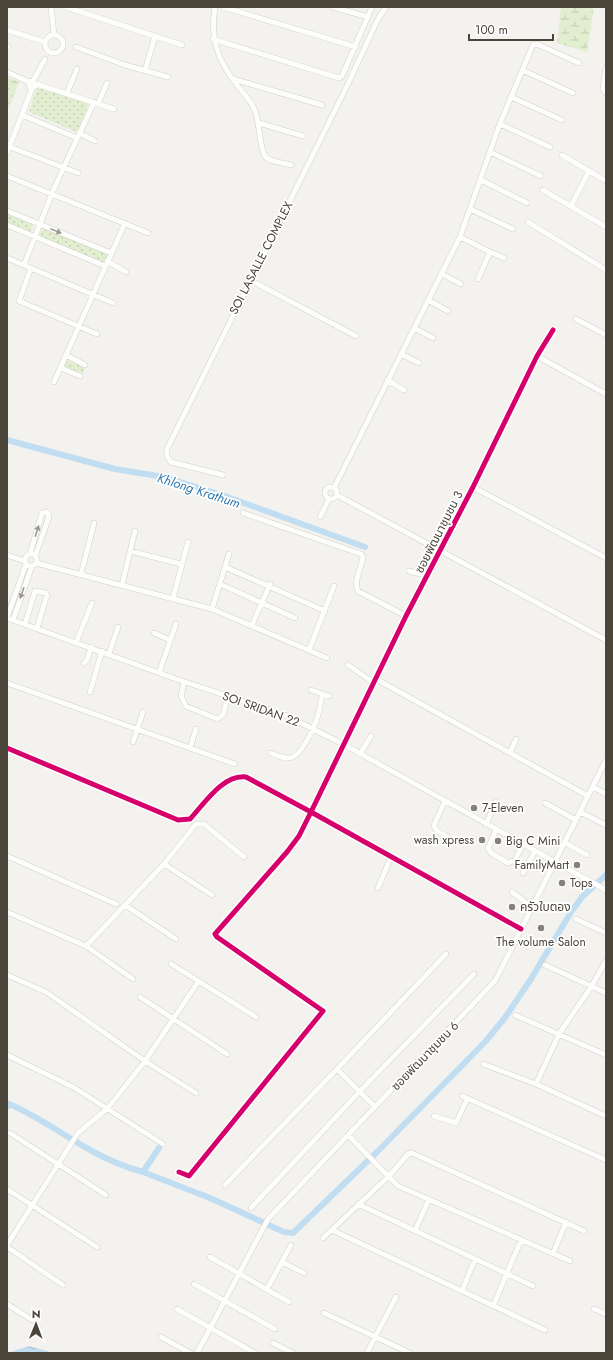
<svg xmlns="http://www.w3.org/2000/svg" width="613" height="1360" font-family="Jost,'Noto Sans Thai',sans-serif">
<style>
.green{fill:url(#green-dots)}
.wetland{fill:url(#wetland-marsh)}
.water{fill:url(#water-ripples)}
.lines{fill:none;stroke-linecap:round;stroke-linejoin:round}
.canal{stroke:#c0ddf1;stroke-width:6}
.street-casing{stroke:#d2d0cb;stroke-width:6}
.street{stroke:#fdfdfc;stroke-width:5}
.cycleway-casing{stroke:#fff;stroke-width:8}
.cycleway{stroke:#d6006c;stroke-width:5}
.oneway{fill:#9b9791}
.poi-dot{fill:#868178;stroke:#fff;stroke-width:1.5}
.labels{text-anchor:middle;stroke-width:3.5;stroke-linejoin:round;paint-order:stroke}
.street-label{font-size:12px;fill:#4b4439;stroke:#fff}
.poi-label{font-size:12px;fill:#4b4439;stroke:#fff;text-anchor:start}
.water-label{font-size:13px;font-style:italic;fill:#2e7ab2;stroke:#fff}
</style>
<defs>
<pattern id="green-dots" width="8" height="8" patternUnits="userSpaceOnUse"><rect width="8" height="8" fill="#e1eecf"/><path d="M2 2h.1M6 6h.1" fill="none" stroke="#c3cdb2" stroke-width="1.8" stroke-linecap="round"/></pattern>
<pattern id="wetland-marsh" width="20" height="14" patternUnits="userSpaceOnUse"><rect width="20" height="14" fill="#e1eecf"/><path d="M1 5h8M5 5V1M11 12h8M15 12V8" fill="none" stroke="#c3cdb2"/></pattern>
<pattern id="water-ripples" width="26" height="14" patternUnits="userSpaceOnUse"><rect width="26" height="14" fill="#c0ddf1"/><path d="M2 4q2-2 4 0t4 0M15 11q2-2 4 0t4 0" fill="none" stroke="#a6bfcf"/></pattern>
</defs>
<rect width="100%" height="100%" fill="#f4f2ee"/>
<path class="green" d="M37,87L89,103L77,132L29,112Z
M7,214L33,225L30,232L7,222Z
M43,228L107,254L104,263L39,237Z
M67,360L85,368L83,374L64,367Z"/>
<path class="wetland" d="M561,7H594L587,52L557,43Z
M7,77L19,82L7,112Z"/>
<path class="water" d="M29,1346L54,1353H8Z"/>
<g class="lines">
<path class="canal" d="M7,440L115,469L164,477L222,495L365,547
M7,1107L9,1104C38,1116 64,1136 92,1151C108,1160 125,1167 143,1172L159,1148
M143,1172L210,1198L284,1232L293,1233L378,1151L485,1042L504,1019L531,979L571,912L582,897L606,875"/>
<defs>
<path id="street" d="M51,7L54,35
M66,7L182,45
M215,7C210,37 217,59 236,84C243,93 251,100 255,111C260,124 259,145 265,156C269,162 284,163 291,165
M223,7L356,47
M333,7L368,17
M7,30L45,42
M45 44a9 9 0 1 1 18 0a9 9 0 1 1-18 0Z
M213,39L339,78L342,76L372,7
M76,47L125,65L168,77
M7,48L8,47
M606,68L603,89L606,93
M522,70L573,93
M145,71L155,36
M7,72L29,82
M233,79L322,105
M33,81L36,86L30,88L29,82L33,81L45,59
M36,84L114,109
M67,93L77,69
M511,97L562,120
M98,104L107,83
M22,115L77,138
M259,123L303,136
M500,124L550,147
M79,133L95,141
M10,147L78,173
M490,152L541,176
M7,153L32,89
M562,155L606,181
M7,176L148,233
M481,180L527,203
M543,190L606,227
M571,206L589,171
M470,209L513,229
M7,211L111,253
M528,222L606,270
M7,225L105,266
M460,237L490,252L478,279
M490,252L504,258
M7,258L113,303
M107,261L126,272
M24,265L52,193L94,102
M31,268L19,301L97,334
M442,274L461,284
M250,280L356,336
M428,300L448,311
M576,319L606,335
M414,328L433,338
M401,354L419,363
M66,355L85,365
M537,356L606,394
M61,368L80,376
M387,380L404,390
M54,382L125,223
M223,475L171,462L167,456V449L346,88L378,19L386,7
M473,487L606,558
M325 493a6 6 0 1 1 12 0a6 6 0 1 1-12 0Z
M334,488L460,237L499,126L532,47L534,44L539,45L579,63
M337,495L606,640
M243,513L361,554L363,557C362,567 353,581 358,591L406,616
M320,517L329,499
M130,551L181,564
M25 560a6 6 0 1 1 12 0a6 6 0 1 1-12 0Z
M30,554L42,513L47,512L49,517L35,556
M7,555L25,561
M36,563L212,609L327,658
M225,567L325,611
M409,571L428,576
M81,574L94,523
M220,584L295,618
M122,585L135,531
M173,598L188,542
M212,609L229,554
M7,618L179,680L285,715L343,744L606,890
M7,618L26,564
M13,620L32,566
M25,624L35,591L46,593L47,595L37,628
M252,625L270,584
M154,633L170,640
M76,643L92,603
M309,650L334,586
M109,654L118,627
M84,663L87,660L91,647
M348,665L374,683
M159,673L176,624
M376,679L588,796
M184,682L181,696L186,706L217,719L223,715L228,696
M7,683L235,764
M311,690L329,696
M90,692L102,651
M133,742L143,712
M7,748L178,820L190,819C204,804 223,774 246,777L311,812L406,616L473,487L537,356L553,330
M190,748L196,729
M271,753C276,755 284,759 289,758C301,758 315,726 318,715C321,708 319,703 323,694
M510,753L516,739
M360,754L371,736
M593,787L606,794
M445,801L434,825C436,832 441,834 447,836
M545,803L576,820
M580,812L606,825
M486,824L496,802
M496,830L488,848L491,853L508,863L515,860L523,844
M564,842L587,855
M7,856L116,904
M164,864L212,895
M523,873L535,851
M378,888L391,857
M512,892L532,907
M125,905L176,939
M7,912L86,946L133,979
M576,919L606,933
M86,946L164,864L196,824H204L244,857
M171,964L256,1017
M545,965L606,993
M7,975L46,992L145,1061L196,1093
M140,997L227,1054
M515,1015L606,1055
M7,1055L73,1087L163,1144
M483,1064L536,1084L606,1116
M337,1069L446,954
M536,1084L559,1034L591,987L606,961
M462,1096L606,1160
M434,1116L456,1123L467,1099
M10,1133L106,1195
M348,1135L398,1186L570,1261
M179,1172L189,1176L323,1011L217,937L215,934L287,852L299,836L311,812L521,929
M225,1185L337,1069L375,1107
M7,1189L97,1247
M358,1204L533,1286
M251,1208L360,1091L474,974
M332,1230L545,1330
M415,1231L429,1199
M323,1238L389,1176L408,1154L412,1153L584,1231
M7,1245L78,1133L108,1108L145,1061L198,982
M7,1247L63,1285
M553,1254L566,1222
M210,1257L289,1302
M282,1262L304,1273
M194,1284L275,1329
M267,1289L291,1245
M462,1291L475,1259
M7,1304L32,1320
M493,1306L521,1240
M177,1309L255,1353
M594,1309L606,1314
M324,1313L410,1353
M161,1337L190,1353
M273,1343L293,1353
M197,1353L268,1219L495,981L606,760
M367,1353L396,1297"/>
</defs>
<use href="#street" class="street-casing"/>
<use href="#street" class="street"/>
<defs>
<path id="cycleway" d="M7,748L178,820L190,819C204,804 223,774 246,777L311,812L406,616L473,487L537,356L553,330
M179,1172L189,1176L323,1011L217,937L215,934L287,852L299,836L311,812L521,929"/>
</defs>
<use href="#cycleway" class="cycleway-casing"/>
<use href="#cycleway" class="cycleway"/>
</g>
<defs><path id="oneway-solid" d="M-6-.8H1V-3.2L6.5 0L1 3.2V.8H-6Z"/></defs>
<g class="oneway">
<use href="#oneway-solid" transform="translate(56 231) rotate(22)"/>
<use href="#oneway-solid" transform="translate(37 531) rotate(-73)"/>
<use href="#oneway-solid" transform="translate(22 593) rotate(109)"/>
</g>
<g class="poi-dot">
<circle cx="474" cy="808" r="4"/>
<circle cx="482" cy="840" r="4"/>
<circle cx="498" cy="841" r="4"/>
<circle cx="577" cy="865" r="4"/>
<circle cx="562" cy="883" r="4"/>
<circle cx="512" cy="907" r="4"/>
<circle cx="541" cy="928" r="4"/>
</g>
<g class="labels">
<g class="street-label">
<text transform="translate(261 258) rotate(-63)" y="4">SOI LASALLE COMPLEX</text>
<text transform="translate(439 532) rotate(-63)" y="4">ซอยพัฒนาชุมชน 3</text>
<text transform="translate(261 709) rotate(20)" y="4">SOI SRIDAN 22</text>
<text transform="translate(425 1056) rotate(-46)" y="4">ซอยพัฒนาชุมชน 6</text>
</g>
<g class="poi-label">
<text x="482" y="812">7-Eleven</text>
<text x="474" y="844" text-anchor="end">wash xpress</text>
<text x="506" y="845">Big C Mini</text>
<text x="569" y="869" text-anchor="end">FamilyMart</text>
<text x="570" y="887">Tops</text>
<text x="520" y="911">ครัวใบตอง</text>
<text x="541" y="946" text-anchor="middle">The volume Salon</text>
</g>
<g class="water-label">
<text transform="translate(199 490) rotate(18)" y="5">Khlong Krathum</text>
</g>
</g>
<rect width="613" height="1360" fill="none" stroke="#4b4439" stroke-width="16"/>
<g transform="translate(36 1324) rotate(1)" stroke="#ffffff" stroke-width="3" paint-order="stroke">
<path d="M0-3L7 15L0 10L-7 15Z" fill="#4b4439"/>
<text y="-6" font-size="11" font-weight="bold" text-anchor="middle" fill="#4b4439">N</text>
</g>
<path d="M469 34v6h84v-6" fill="none" stroke="#4b4439" stroke-width="2"/>
<text x="475" y="34" font-size="12" fill="#4b4439" stroke="#ffffff" stroke-width="3" paint-order="stroke">100 m</text>
</svg>
